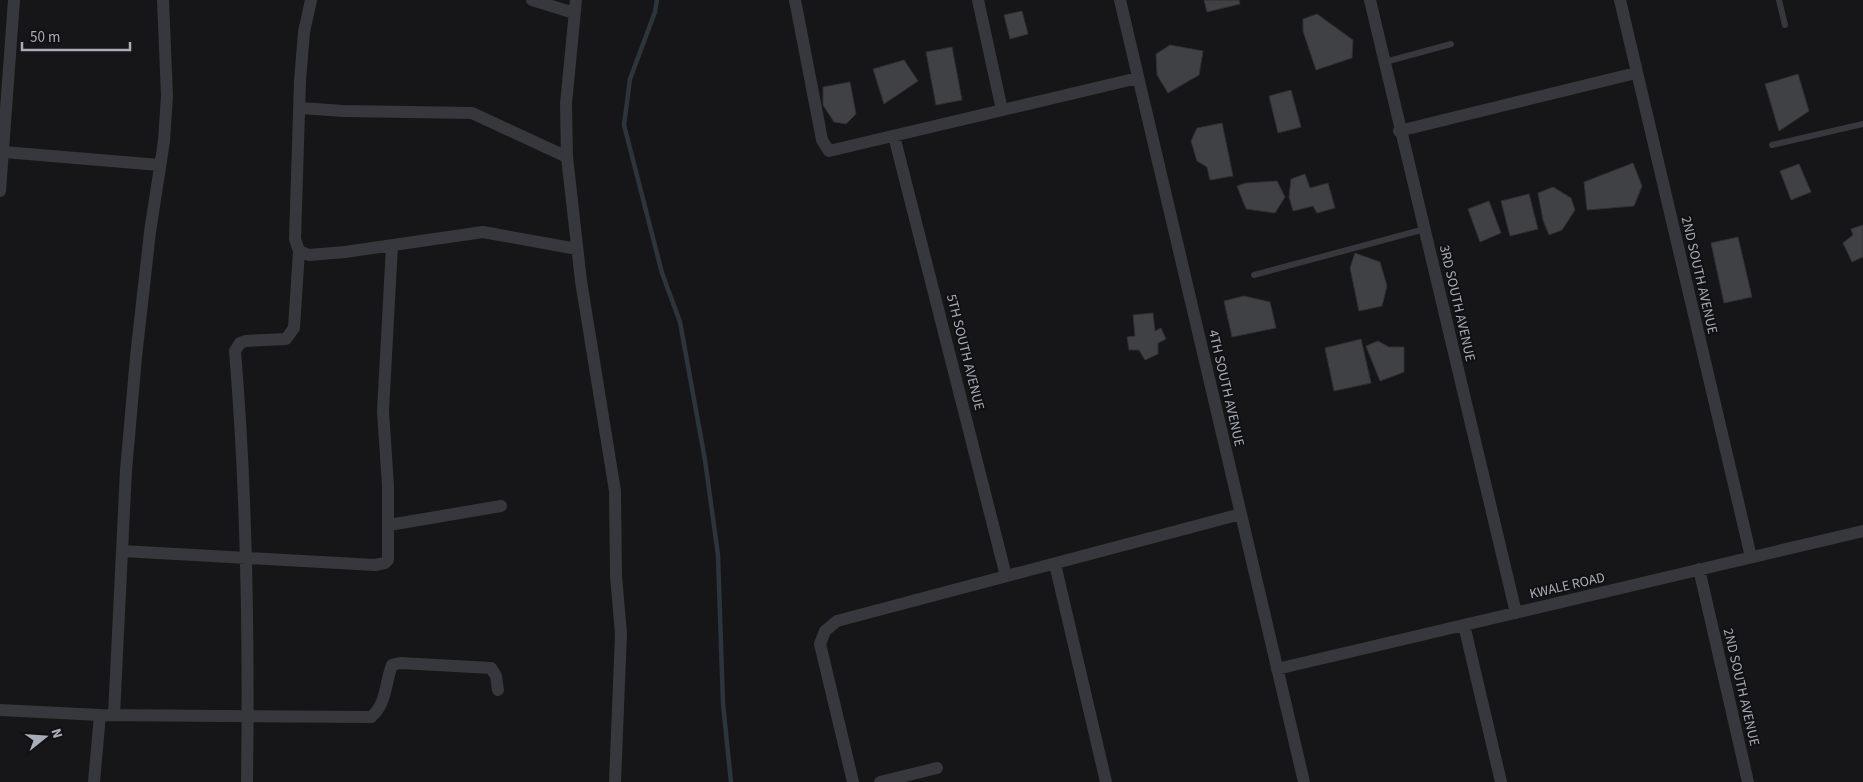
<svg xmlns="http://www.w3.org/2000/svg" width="1863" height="782" font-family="'Source Sans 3',sans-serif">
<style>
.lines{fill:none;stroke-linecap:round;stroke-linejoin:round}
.stream{stroke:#2c353c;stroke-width:4.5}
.building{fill:#404145;stroke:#303034}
.service{stroke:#37383d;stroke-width:6}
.minor{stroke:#37383d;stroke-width:12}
.labels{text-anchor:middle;stroke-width:4;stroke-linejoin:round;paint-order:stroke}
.street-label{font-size:14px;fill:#a8adb8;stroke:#111113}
</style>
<rect width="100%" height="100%" fill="#161618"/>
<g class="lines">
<path class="stream" d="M657,0L655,12L630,79L624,125L662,273L680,322L705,460L718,555L723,704L731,782"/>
</g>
<path class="building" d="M1204,0H1239L1240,4L1207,12Z
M1022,11L1028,34L1010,39L1004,15Z
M1317,14L1353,40L1352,58L1316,70L1303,31V19Z
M1170,45L1203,51L1199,75L1168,93L1157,75L1156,54Z
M952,47L962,100L936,105L926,52Z
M904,60L918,81L884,104L873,69Z
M1798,74L1809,111L1779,131L1765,84Z
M850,82L856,114L846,124L834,122L823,105V87Z
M1291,90L1301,127L1278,133L1269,96Z
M1222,123L1233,176L1210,180L1207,167L1197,161L1191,141L1197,128Z
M1633,163L1642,186L1634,206L1587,210L1584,182Z
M1799,164L1811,192L1791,200L1780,171Z
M1305,174L1310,188L1328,183L1335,208L1317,213L1313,206L1293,211L1289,197L1291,179Z
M1277,181L1285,197L1275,213L1246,209L1237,186L1246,183Z
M1553,187L1571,198L1575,210L1562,230L1549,235L1543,220L1538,193Z
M1529,194L1538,229L1510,236L1501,201Z
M1489,201L1501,233L1480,242L1468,209Z
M1863,225V257L1852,262L1843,243L1853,235L1851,229Z
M1738,237L1752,297L1724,303L1711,243Z
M1355,253L1380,262L1387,286L1382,306L1359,311L1350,268Z
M1244,296L1270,302L1276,328L1232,337L1224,301Z
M1153,313L1155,331L1161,328L1166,339L1158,343V354L1145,360L1139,350H1129L1127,337L1135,336L1133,315Z
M1361,339L1371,383L1334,391L1325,348Z
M1378,341L1389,347H1404V372L1380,381L1366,346Z"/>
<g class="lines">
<path class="service" d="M1779,0L1785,25
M1385,62L1451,44
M1772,145L1863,124
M1254,275L1425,229"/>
<path class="minor" d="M311,0L304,32L300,81L295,239L299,251L309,255L345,252L483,232L577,249
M532,0L574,13
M576,0L566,104L567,157L581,281L615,491L616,576L621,634L615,782
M795,0L819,124L822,140L829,151L1138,78
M978,0L1002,110
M1120,0L1304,782
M1370,0L1516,613
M1620,0L1751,557
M301,108L343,111L472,113L567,157
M1399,131L1636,73
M894,136L1006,576
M4,152L159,165
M0,191L14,0
M389,525L501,506
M122,551L375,565L385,563L388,560V486L383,411L392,246
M1055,564L1106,782
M1699,569L1748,782
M1464,625L1501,782
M1277,669L1863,531
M0,710L100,715L371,717C387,704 385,683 392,665L400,663L491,668L496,676L498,690
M114,715L126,470L136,357L150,232L164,141L167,96L163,0
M94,782L100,715
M247,782C249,638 247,495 235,351L240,343L246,341L286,339L294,328L299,251
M853,782L820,644L825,631L837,621L1241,514
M880,782L937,768"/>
</g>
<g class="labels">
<g class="street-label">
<text transform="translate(1700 275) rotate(77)" y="5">2ND SOUTH AVENUE</text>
<text transform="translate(1458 303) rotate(77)" y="5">3RD SOUTH AVENUE</text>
<text transform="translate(966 352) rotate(76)" y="5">5TH SOUTH AVENUE</text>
<text transform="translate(1227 388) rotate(77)" y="5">4TH SOUTH AVENUE</text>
<text transform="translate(1567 585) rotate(-13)" y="5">KWALE ROAD</text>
<text transform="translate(1742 687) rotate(77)" y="5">2ND SOUTH AVENUE</text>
</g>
</g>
<g transform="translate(45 737) rotate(73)" stroke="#111113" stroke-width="4" paint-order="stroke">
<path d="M0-4L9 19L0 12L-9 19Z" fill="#a8adb8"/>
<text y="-8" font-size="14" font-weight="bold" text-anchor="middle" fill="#a8adb8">N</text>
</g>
<path d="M22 42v8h108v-8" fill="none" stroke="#a8adb8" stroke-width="2.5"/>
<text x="30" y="42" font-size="15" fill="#a8adb8" stroke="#111113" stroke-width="4" paint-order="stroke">50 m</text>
</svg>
